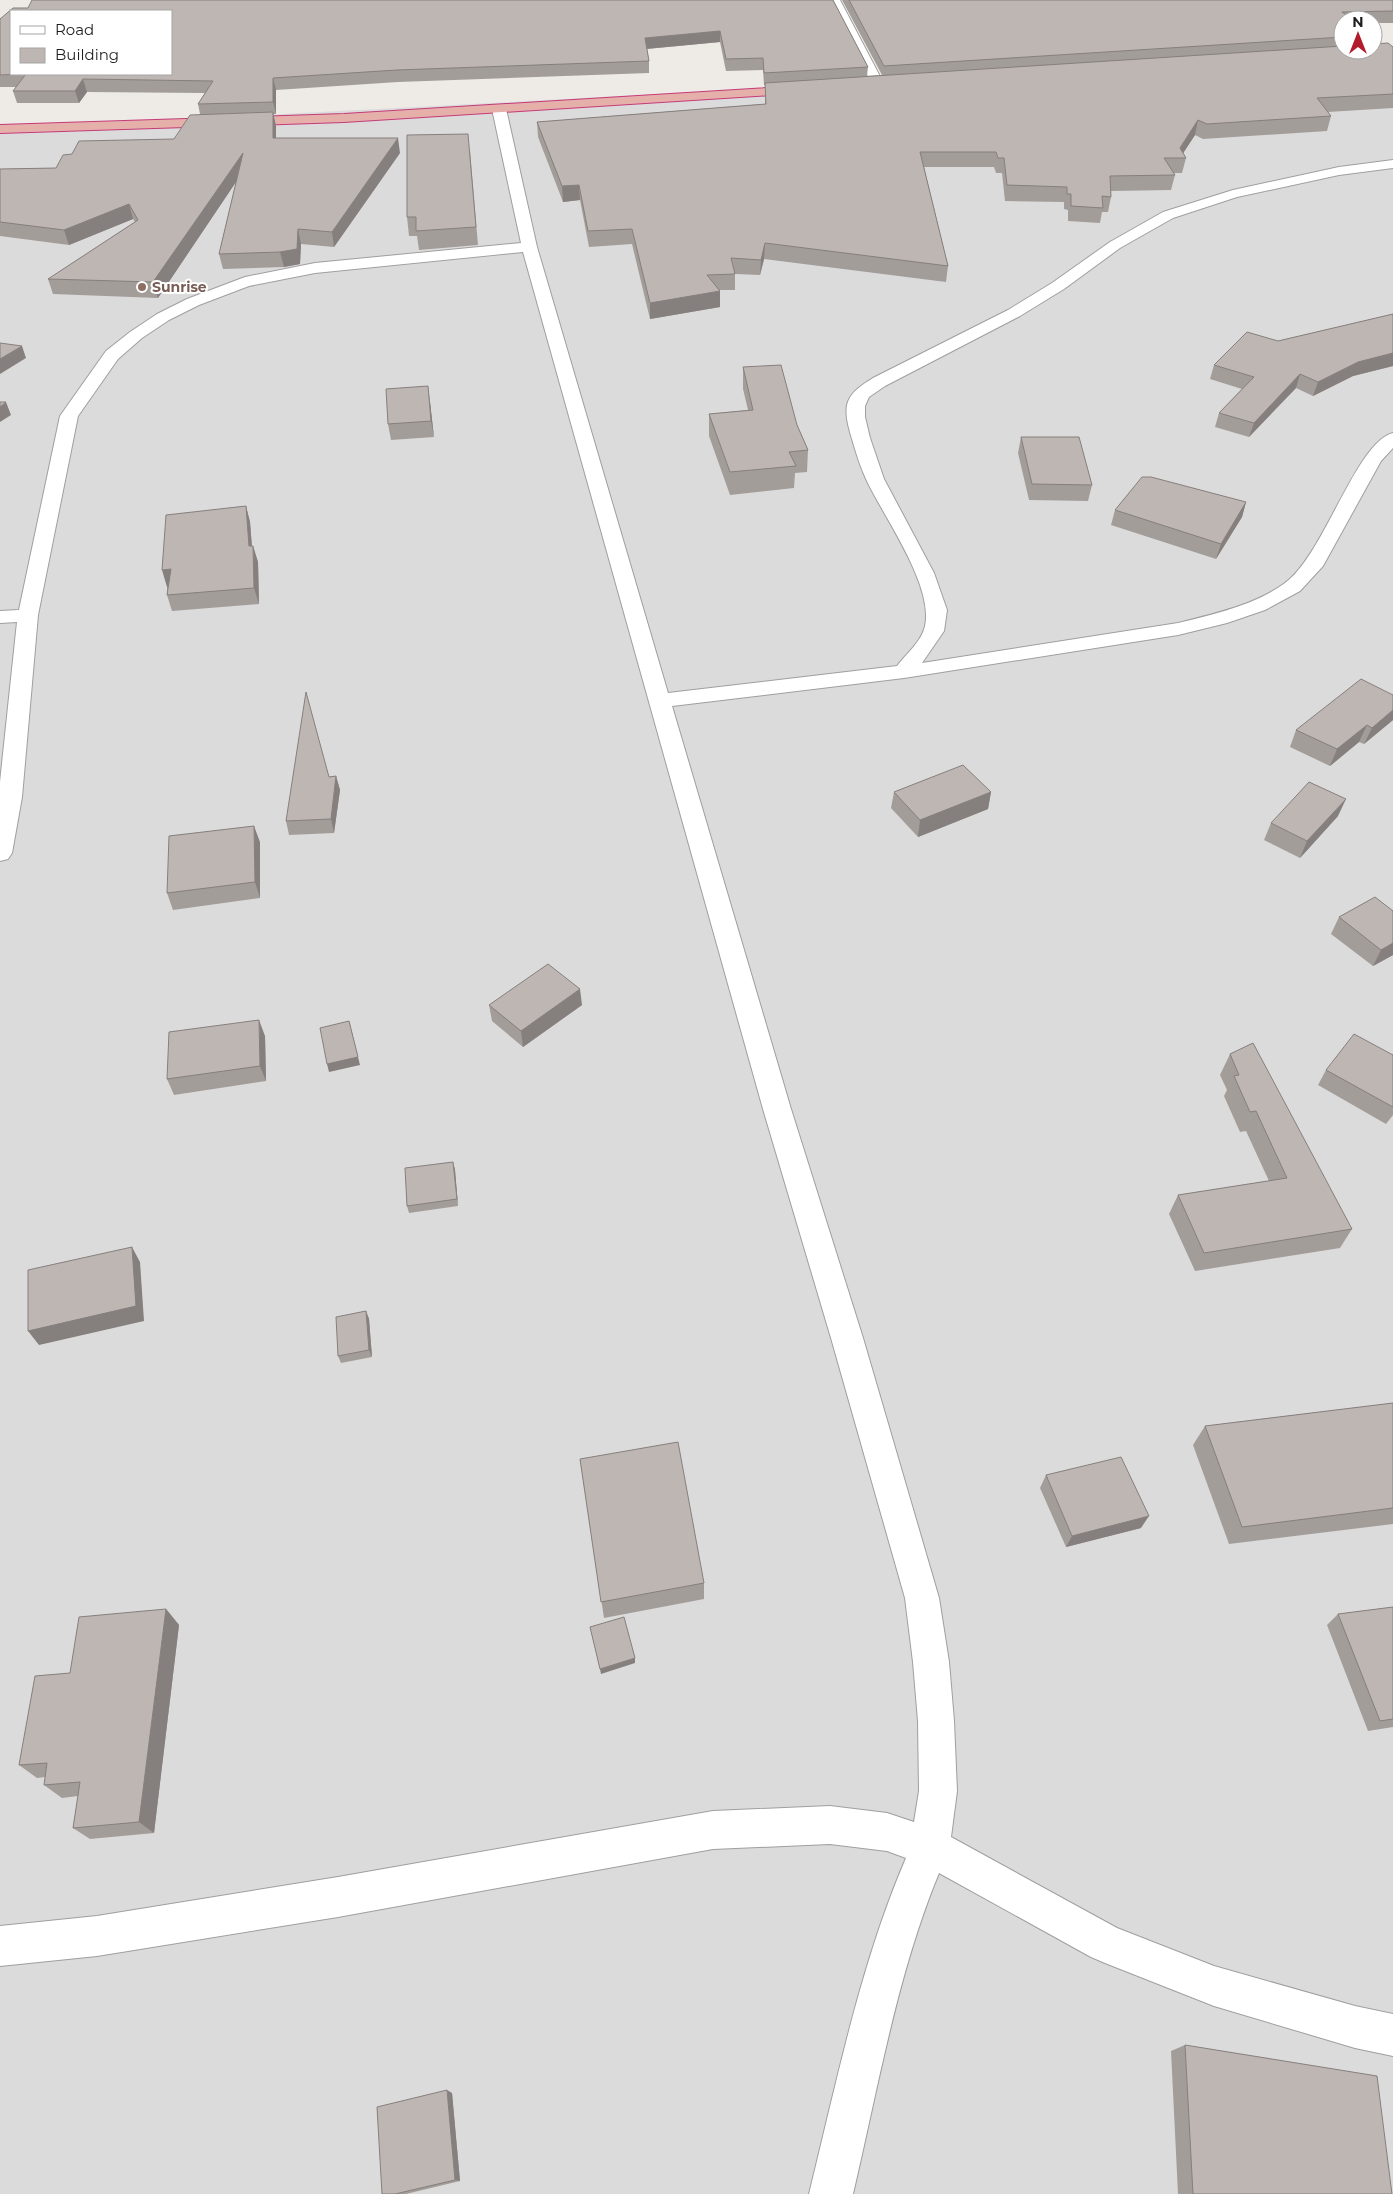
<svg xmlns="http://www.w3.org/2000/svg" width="1393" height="2194" font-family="Montserrat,sans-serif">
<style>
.residential{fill:#dcdbdb}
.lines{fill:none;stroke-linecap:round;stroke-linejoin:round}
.minor-casing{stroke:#9f9f9f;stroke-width:2}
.trunk-casing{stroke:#c43b79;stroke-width:2}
.minor{fill:#fff;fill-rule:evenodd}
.trunk{fill:#e6b0aa;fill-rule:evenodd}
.wall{fill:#a39d9a}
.shaded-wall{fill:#857f7d}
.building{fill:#beb6b3;stroke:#857f7d;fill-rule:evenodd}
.education-dot{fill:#8d6e63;stroke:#fff;stroke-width:2}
.labels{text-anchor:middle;stroke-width:4;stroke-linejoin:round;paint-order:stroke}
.far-education-label{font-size:14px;font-weight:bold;fill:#785e54;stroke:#fff;text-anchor:start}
</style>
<rect width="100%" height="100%" fill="#eeeae6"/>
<path class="residential" d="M1393,55V2194H0V129Z"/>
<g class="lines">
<defs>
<path id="minor" d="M828,0H840L884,84L882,87H874L872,84Z
M499,105L506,109L537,247L668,693L897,666C906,654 922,641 925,626C934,585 883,516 866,479C860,466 856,453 852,439C849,429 845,416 847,405C850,392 862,385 873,378L1008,310L1052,283L1110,242L1163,212L1233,190L1339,167L1393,160V168L1339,175L1237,197L1173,218L1120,248L1064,289L1020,316L885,386L869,397L865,406V417L870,438L884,479L934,573L947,610L944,631L922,663L1178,623C1214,614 1255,605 1285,583C1324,555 1356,442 1393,433V448L1381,461L1323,566L1300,591L1265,610L1227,623L1178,635L904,678L672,706L791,1109L863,1338L939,1598L949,1662L954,1721L957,1791L951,1837L1117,1928L1214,1966L1355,2006L1393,2014V2056L1355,2048L1214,2006L1105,1963L1091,1957L939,1873C897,1974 878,2088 853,2194H809C837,2081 860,1965 906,1858L887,1851L830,1844L713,1849L338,1917L97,1956L0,1966V1926L97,1916L338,1877L713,1811L830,1806L887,1813L914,1822L919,1791L918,1721L913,1662L905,1598L831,1338L763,1109L523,252L315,273L249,286L199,305L169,320L142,338L118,359L78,416L38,615L22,797L12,853L8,859L0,861V782L17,622L0,623V611L19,610L60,416L106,351L130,332L157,314L187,299L245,277L315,263L521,243L492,109Z"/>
<path id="trunk" d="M800,86L805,87L806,90L805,93L344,122L0,133V125L344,114Z"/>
</defs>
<use href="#minor" class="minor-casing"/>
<use href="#trunk" class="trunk-casing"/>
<use href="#minor" class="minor"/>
<use href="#trunk" class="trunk"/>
</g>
<path class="wall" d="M833,0L868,67L867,76L882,75L842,0H1393V23H1373V20H1343V50L1393,47V108L1328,112L1331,116L1327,131L1203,139L1195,135L1183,153L1186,158L1182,173H1173L1175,175L1171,190L1111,191V197L1108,212H1102L1100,223L1068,221V210L1064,209V202L1005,201L1002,173H996L994,167H924L948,266L946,282L764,259L760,275L735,274V290H720V307L650,319L632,244L589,247L580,200L563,202L538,137L537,122L765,104V85H764L763,70L726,71L720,42L647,49L649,61V73L398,82L276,90V114H273L276,126V138L400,153L334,247L301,244L300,264L284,267L223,269L219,254L236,182L158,298L53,294L48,279L135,222L133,219L69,245L0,236V169L56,168L72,154L174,139L200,114L198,104L205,93L87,92L79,103H17L13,91L16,87H0V19L28,8Z
M470,151L478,245L419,250L417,236H409L407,217Z
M1393,314V366L1353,376L1313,396L1296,388L1249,437L1215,427L1219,413L1242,389L1210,379L1214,365L1278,341Z
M743,367L797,425L808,450L807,472L795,473L794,488L730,495L709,436V414L748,410L743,389Z
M430,402L434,437L391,440L388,424Z
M1021,437L1092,485L1088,501L1029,500L1018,453Z
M1246,502L1242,517L1216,559L1111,525L1115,510Z
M246,506L250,522L252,546H253L258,562L259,604L172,611L167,595V587Z
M1393,695V720L1364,744L1359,742L1330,766L1290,747L1296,730Z
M336,776L340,790L334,833L289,835L286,821L329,777Z
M894,792H991L988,809L918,837L891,808Z
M1338,816L1300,858L1264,840L1271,823Z
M260,842V898L173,910L167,893Z
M1393,911V955L1373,966L1331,934L1339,917Z
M489,1005H582L523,1047L492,1021Z
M265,1036L266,1081L174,1095L167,1079Z
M1230,1054L1352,1229L1340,1248L1195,1271L1169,1214L1178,1195L1269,1181L1246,1131L1240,1132L1224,1096L1227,1090L1220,1075Z
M1393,1055V1115L1386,1124L1318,1085L1326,1070Z
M453,1162L455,1170L458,1206L409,1213L407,1206Z
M366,1311L369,1319L372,1357L341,1363L338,1356Z
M1393,1403V1524L1229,1544L1193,1445L1205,1426Z
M580,1459L704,1583V1599L604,1618Z
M1046,1475L1141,1528L1066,1547L1040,1488Z
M1393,1607V1727L1368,1731L1327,1625L1338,1614Z
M166,1609L179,1625L154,1833L90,1839L73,1828L78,1796L62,1798L44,1785L45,1777L37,1778L19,1765L70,1673Z
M1185,2045L1392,2194H1178L1171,2051Z
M452,2093L460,2181L406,2194H382Z"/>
<path class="shaded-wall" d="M720,31V42L645,49V38Z
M273,78L276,90V114L273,102Z
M83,79L87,92L79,103L75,91Z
M273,112L276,126V152L273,138Z
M1198,120L1195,135L1180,158V148Z
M398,138L400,153L334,247L332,232Z
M243,153L246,167L158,298L153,282Z
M579,185L580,200L563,202L562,186Z
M129,204L133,219L69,245L64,230Z
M298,229L301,244L300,264L284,267L280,252Z
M765,243L764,259L760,275L761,260Z
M720,291V307L650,319V303Z
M22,346L26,358L0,374V359Z
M1393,353V366L1353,376L1313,396L1318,382L1358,362Z
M1300,374L1296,388L1249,437L1254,423Z
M428,386L430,402L434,437L431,421Z
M6,402L11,415L0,422V407Z
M1246,502L1242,517L1216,559L1221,544Z
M246,506L250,522L253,563L249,546Z
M253,546L258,562L259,604L254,588Z
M171,569L176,586L167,587L162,570Z
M1393,710V720L1364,744L1372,728Z
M1367,725L1359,742L1330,766L1337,749Z
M336,776L340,790L334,833L331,819Z
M991,792L988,809L918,837L920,820Z
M1346,799L1338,816L1300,858L1307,841Z
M254,826L260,842V898L255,882Z
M1393,943V955L1373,966L1381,950Z
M580,989L582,1005L523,1047L521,1031Z
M259,1020L265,1036L266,1081L260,1066Z
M349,1021L360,1065L329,1072L327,1064Z
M453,1162L455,1170L458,1206L457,1199Z
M132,1247L140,1262L144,1321L39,1345L28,1331Z
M366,1311L369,1319L372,1357L369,1350Z
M1149,1516L1141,1528L1066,1547L1072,1536Z
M166,1609L179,1625L154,1833L139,1822Z
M635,1658V1663L601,1674L600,1669Z
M447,2090L452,2093L460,2181L455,2180Z"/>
<path class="building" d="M32,0H833L868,67L764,73L763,58L726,59L720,31L645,38L649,61L397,70L273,78V102L198,104L213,81L83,79L75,91H13L26,74L0,75V19L13,8H28ZM11,11H171V74H11Z
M849,0H1393V11L1342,12L1353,20H1343V37L884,66Z
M1388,43L1393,47V94L1317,98L1331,116L1207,124L1198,120L1180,148L1186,158H1164L1175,175L1110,176L1111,197L1102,196L1103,208L1071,206V194H1067V187L1007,185L1004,158H998L996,152H920L948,266L765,243L761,260L731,258L735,274L707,275L720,291L650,303L632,229L588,231L579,185L562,186L537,122L766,104L765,83L1343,46V50H1373V44Z
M273,112V138H398L332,232L298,229L297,249L280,252L219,254L243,153L153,282L48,279L138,220L129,204L64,230L0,222V169L56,168L63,155L72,154L79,141L174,139L190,115Z
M468,134L476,227L416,231V217H407V135Z
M1393,314V353L1358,362L1318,382L1300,374L1254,423L1219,413L1254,377L1214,365L1247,332L1278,341Z
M0,343L22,346L0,359Z
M781,365L797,425L808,450L789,452L796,466L730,472L709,414L753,410L743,367Z
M428,386L431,421L388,424L386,389Z
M0,402H6L0,407Z
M1021,437H1079L1092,485L1032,484Z
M1142,477H1151L1246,502L1221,544L1115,510Z
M246,506L249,546H253L254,588L167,595L171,569L162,570L166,515Z
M1361,679L1393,695V710L1372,728L1367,725L1337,749L1296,730Z
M306,692L329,777L336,776L331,819L286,821Z
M963,765L991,792L920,820L894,792Z
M1309,782L1346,799L1307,841L1271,823Z
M254,826L255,882L167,893L169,836Z
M1375,897L1393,911V943L1381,950L1339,917Z
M548,964L580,989L521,1031L489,1005Z
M259,1020L260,1066L167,1079L169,1032Z
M349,1021L358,1057L327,1064L320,1028Z
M1354,1034L1393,1055V1107L1326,1070Z
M1253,1043L1352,1229L1204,1253L1178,1195L1287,1178L1256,1111L1250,1112L1234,1076L1239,1075L1230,1054Z
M453,1162L457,1199L407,1206L405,1168Z
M132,1247L136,1306L28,1331V1270Z
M366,1311L369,1350L338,1356L336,1317Z
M1393,1403V1508L1242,1527L1205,1426Z
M678,1442L704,1583L601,1602L580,1459Z
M1121,1457L1149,1516L1072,1536L1046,1475Z
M1393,1607V1719L1380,1721L1338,1614Z
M166,1609L139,1822L73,1828L80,1782L44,1785L47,1763L19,1765L35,1676L70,1673L79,1617Z
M624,1617L635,1658L600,1669L590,1627Z
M1185,2045L1377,2076L1392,2194H1193Z
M447,2090L455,2180L395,2194H382L377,2107Z"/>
<circle class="education-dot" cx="142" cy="287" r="5"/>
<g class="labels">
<g class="far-education-label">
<text x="152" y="292">Sunrise</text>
</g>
</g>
<rect x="10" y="10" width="162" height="65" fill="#ffffff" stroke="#a5a5a5"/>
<rect x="20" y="26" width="25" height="8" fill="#ffffff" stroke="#a5a5a5"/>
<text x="55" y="35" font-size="15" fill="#1e1e1e">Road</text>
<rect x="20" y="48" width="25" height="15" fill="#beb6b3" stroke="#a5a5a5"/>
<text x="55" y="60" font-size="15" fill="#1e1e1e">Building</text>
<g transform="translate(1358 35)"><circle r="24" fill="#ffffff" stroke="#a5a5a5"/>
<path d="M0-4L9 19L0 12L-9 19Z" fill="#b31a2b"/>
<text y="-8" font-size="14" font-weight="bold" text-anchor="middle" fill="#1e1e1e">N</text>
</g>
</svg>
